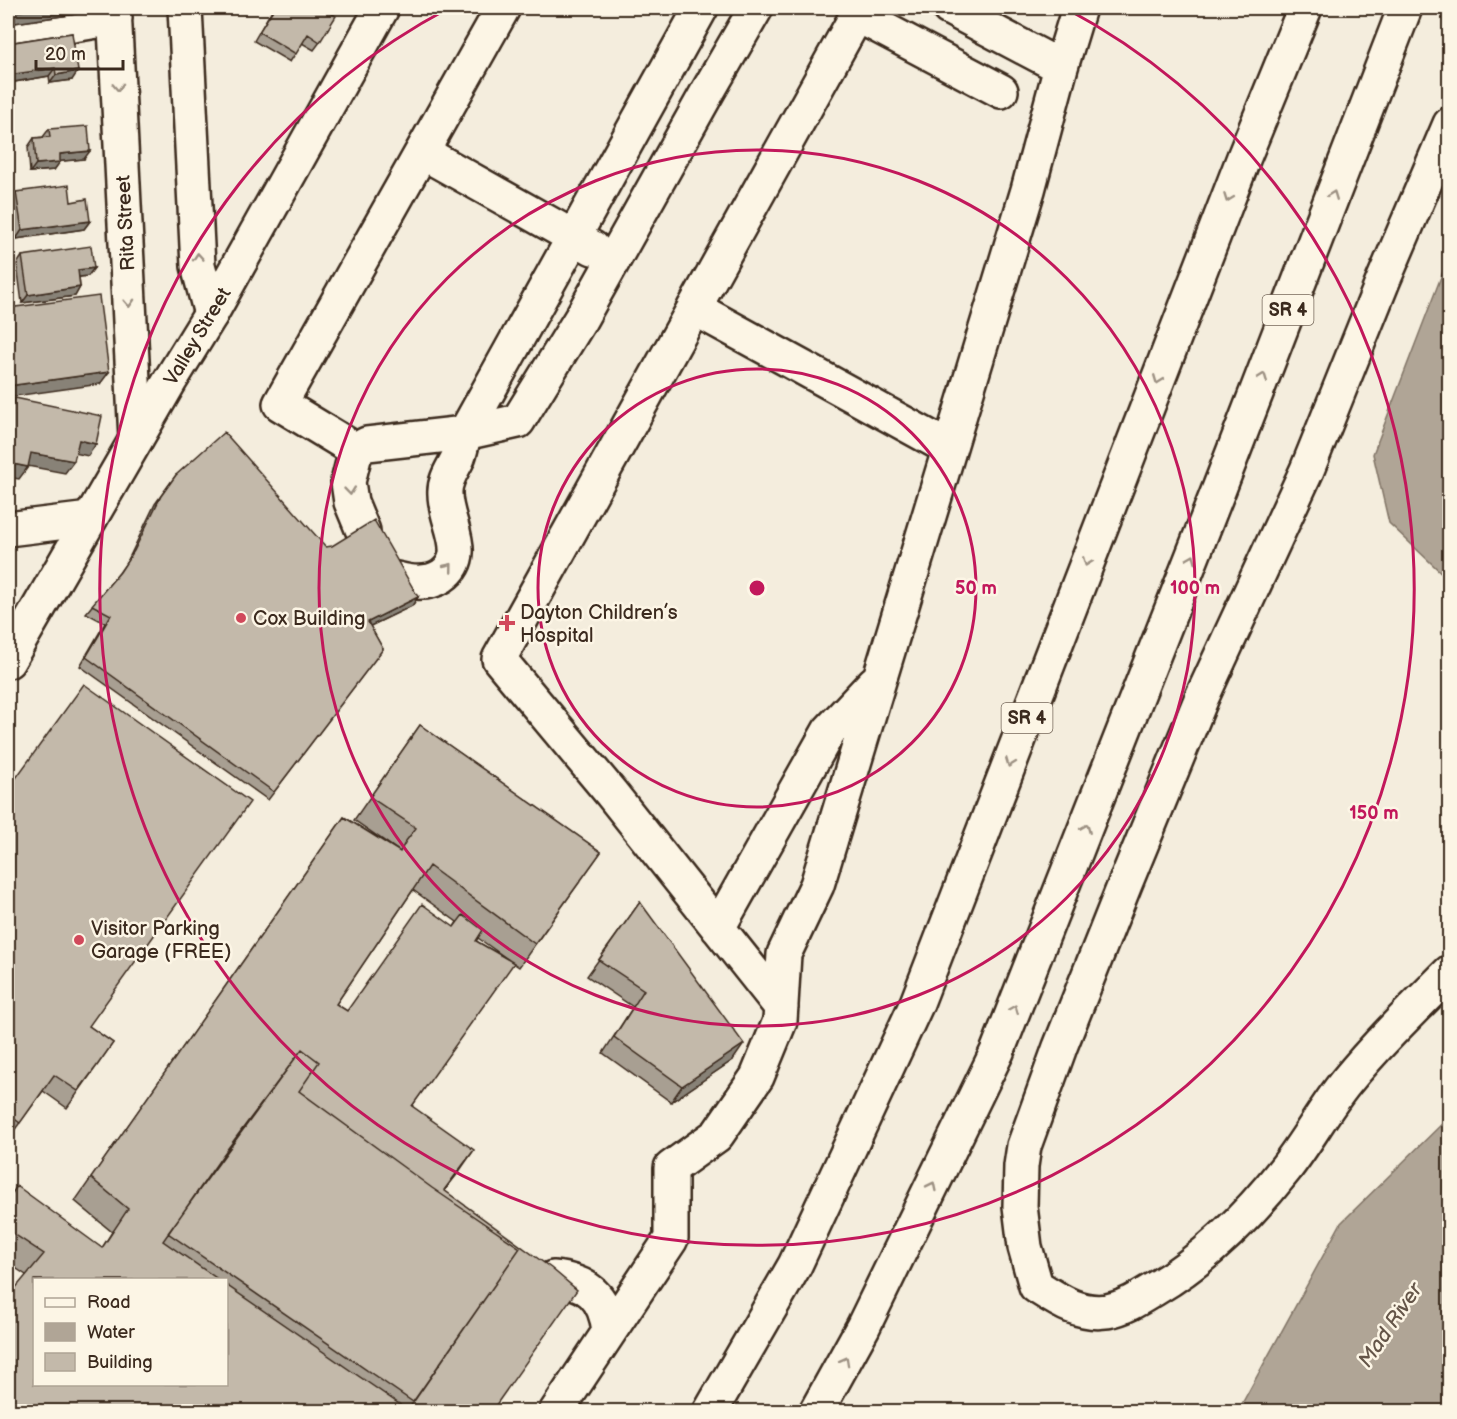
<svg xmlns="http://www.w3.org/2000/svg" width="1457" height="1419" font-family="'Balsamiq Sans',sans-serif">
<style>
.water{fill:#b0a596;stroke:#817466;stroke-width:1.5}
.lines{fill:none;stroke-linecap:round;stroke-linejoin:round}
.minor-casing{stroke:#3b2a1e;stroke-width:38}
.major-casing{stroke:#3b2a1e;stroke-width:38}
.highway-casing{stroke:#3b2a1e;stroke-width:38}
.minor{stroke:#fcf5e5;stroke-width:33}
.major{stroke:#fcf5e5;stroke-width:33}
.highway{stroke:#fcf5e5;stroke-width:33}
.wall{fill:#a89f92;stroke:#3b2a1e;stroke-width:1.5;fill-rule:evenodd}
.shaded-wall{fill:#888277;stroke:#3b2a1e;stroke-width:1.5}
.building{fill:#c3b9aa;stroke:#3b2a1e;stroke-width:1.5;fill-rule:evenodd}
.oneway{stroke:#9c9082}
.ring{fill:none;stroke:#c2185b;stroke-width:3}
.poi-dot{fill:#d1495b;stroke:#fcf5e5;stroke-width:2}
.labels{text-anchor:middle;stroke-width:5;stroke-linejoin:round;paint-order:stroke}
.shield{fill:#fcf5e5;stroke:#75675a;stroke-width:1.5}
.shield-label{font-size:18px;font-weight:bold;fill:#3b2a1e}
.street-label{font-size:20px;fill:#3b2a1e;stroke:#fcf5e5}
.poi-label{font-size:20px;fill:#3b2a1e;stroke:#fcf5e5;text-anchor:start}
.water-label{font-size:21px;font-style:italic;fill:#645548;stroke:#fcf5e5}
.centre{fill:#c2185b;stroke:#fcf5e5;stroke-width:3}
.ring-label{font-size:18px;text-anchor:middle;font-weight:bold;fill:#c2185b;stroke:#fcf5e5;stroke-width:5;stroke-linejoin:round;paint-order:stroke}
</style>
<rect width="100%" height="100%" fill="#f4eddd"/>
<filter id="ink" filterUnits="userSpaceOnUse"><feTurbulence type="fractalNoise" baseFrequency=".0167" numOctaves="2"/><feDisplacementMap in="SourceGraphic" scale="12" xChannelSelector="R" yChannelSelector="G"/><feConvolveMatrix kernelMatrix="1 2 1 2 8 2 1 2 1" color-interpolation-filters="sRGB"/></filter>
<g filter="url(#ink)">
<path class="water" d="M1449,256V580L1389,523L1373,454Z
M1449,1117V1411H1238L1341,1223Z"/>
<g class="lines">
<defs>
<path id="minor" d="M114,8L136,439
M185,8L198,266L211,314
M503,8L280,404L356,450L367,444L465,433L518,421L580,320L708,91L756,8
M949,8L1061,67
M8,36L115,18
M1450,124L1383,281L1307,470L1202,697L1125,884L1060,1047L1024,1146L1021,1166L1020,1206L1025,1247L1036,1286C1058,1300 1079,1315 1107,1311C1125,1308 1141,1297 1156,1288C1207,1258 1250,1214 1286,1168C1308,1140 1324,1109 1346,1082C1378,1043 1414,1008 1450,972
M422,152L593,248
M694,308L949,448
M356,450L348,482L351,502L363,531
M8,529L90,519
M397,579C412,583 428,585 442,576C472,555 445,523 445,494C444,481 452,470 457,460C461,452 462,441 465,433L701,8
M718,928L829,731L874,683
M781,1007L611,793L499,659L857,15L1001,91
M535,1291L553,1278C587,1281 605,1296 609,1331
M556,1412L671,1239V1168L717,1135L757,1077L780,1021L784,954L817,885L1028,190L1061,67L1079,8"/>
<path id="major" d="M8,661L171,379L211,314L382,8"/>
<path id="highway" d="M710,1412L795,1265L917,1003L1244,157L1305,8
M816,1412L863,1327L997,1052L1219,489L1405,8"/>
</defs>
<use href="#minor" class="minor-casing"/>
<use href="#major" class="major-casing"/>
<use href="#highway" class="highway-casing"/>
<use href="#minor" class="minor"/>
<use href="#major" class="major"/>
<use href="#highway" class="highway"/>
</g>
<path class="wall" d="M8,8H81L76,14L8,24Z
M273,8H322L320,42L314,50L302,43L290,62L254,41Z
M72,33V80L50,83L49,76L8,83V43Z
M49,129L84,159L60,161L54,170L30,172L28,147L34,138L43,137Z
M16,192L71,202L90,221L84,229L16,239L10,200Z
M22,256L94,268L88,276L79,277L80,287L75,296L22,303L17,264Z
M176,475L326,547L418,597L412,606L370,626L383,649L268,800L80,666L105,623L86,613L119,573L128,560L155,504Z
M420,725L601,852L519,967L513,963L412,1106L458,1173L444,1191L492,1412H8L26,1275L8,1263V1199L102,1248L112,1232L75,1201L344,817L399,851L354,820ZM413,890L457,922L454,927L347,1011L336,1004ZM478,938L509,960L476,941ZM243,1130L177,1220L207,1178ZM34,1280H226V1384Z
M8,789L89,1026L113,1043L67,1108L43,1091L8,1139Z
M640,902L733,1060L671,1102L603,1053L633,1007L587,976Z"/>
<path class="shaded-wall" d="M42,8H81L76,14L8,24V16L11,12Z
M55,68L49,76L8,83V75Z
M78,71L72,80L50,83L56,75Z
M90,151L84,159L54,162L60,154Z
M60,162L54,170L30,172L36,164Z
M90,221L84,229L16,239L22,230Z
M94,268L88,276L72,278L78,270Z
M80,287L75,296L22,303L28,295Z
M109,372L100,384L8,397V386Z
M79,440L96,444L88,456L70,452Z
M31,453L74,461L65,473L22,465Z
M8,463L28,467L19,479L8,477Z
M418,597L412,606L362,630L368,622Z
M744,1044L733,1060L671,1102L682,1086Z
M474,1150L458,1173L436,1201Z"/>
<path class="building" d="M10,8H42L11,12Z
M274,8H322L336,16L320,42L308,34L296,54L259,32Z
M72,33L78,71L56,75L55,68L8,75V43Z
M88,126L90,151L60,154V162L36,164L34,138L50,137L49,129Z
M69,185L71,202L87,199L90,221L22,230L16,192Z
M91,246L94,268L78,270L80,287L28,295L22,256Z
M99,296L109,372L8,386V308Z
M15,398L102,416L96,444L79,440L74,461L31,453L28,467L8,463V404L13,405Z
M224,432L326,547L332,546L374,520L418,597L368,622L383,649L274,792L86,657L111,615L92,605L120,572L134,551L161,496L176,475Z
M84,684L250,802L89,1026L113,1043L96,1067L78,1091L54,1075L20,1123L8,1114V789Z
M420,725L601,852L535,944L429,866L336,1004L347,1011L422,904L454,927L463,915L483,930L476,941L514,963L412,1106L474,1150L444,1190L551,1268L577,1290L491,1412H433L426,1407L423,1412H8V1297L44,1254L8,1230V1199L17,1186L102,1248L128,1209L91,1178L344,817L400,852L406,841L416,828L370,797ZM302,1049L319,1062L299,1091L432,1188L520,1248L408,1410L226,1285V1384H34V1280H219L163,1241L223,1155Z
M640,902L744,1044L682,1086L614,1037L644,990L599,960Z
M302,1049L319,1062L299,1091L432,1188L520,1248L413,1402L168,1233Z"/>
<defs><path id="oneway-chevron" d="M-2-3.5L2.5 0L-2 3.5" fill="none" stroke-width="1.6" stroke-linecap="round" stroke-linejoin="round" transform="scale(1.5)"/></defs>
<g class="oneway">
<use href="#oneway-chevron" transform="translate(118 87) rotate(87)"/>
<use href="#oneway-chevron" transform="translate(1333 195) rotate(-69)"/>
<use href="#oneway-chevron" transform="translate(1228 198) rotate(111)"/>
<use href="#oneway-chevron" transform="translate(198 257) rotate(-94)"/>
<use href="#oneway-chevron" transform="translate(129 303) rotate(87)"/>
<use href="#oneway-chevron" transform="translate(1263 377) rotate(-69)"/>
<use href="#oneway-chevron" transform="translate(1158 380) rotate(111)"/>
<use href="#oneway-chevron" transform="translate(350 491) rotate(84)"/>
<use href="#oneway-chevron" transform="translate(1192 559) rotate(-68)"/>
<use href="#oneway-chevron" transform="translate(1087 562) rotate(111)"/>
<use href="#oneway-chevron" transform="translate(449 567) rotate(-51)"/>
<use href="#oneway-chevron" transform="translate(1010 763) rotate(111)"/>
<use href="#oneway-chevron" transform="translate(1086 828) rotate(-68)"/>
<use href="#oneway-chevron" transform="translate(1014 1009) rotate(-68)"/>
<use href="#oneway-chevron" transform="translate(932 1186) rotate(-64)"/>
<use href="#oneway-chevron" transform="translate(845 1361) rotate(-61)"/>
</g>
</g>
<g class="ring">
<circle cx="757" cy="588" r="219"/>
<circle cx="757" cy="588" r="438"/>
<path d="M1065 8A657 657 0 1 1 449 8"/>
</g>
<g class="poi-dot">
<circle cx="241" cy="618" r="6"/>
<path d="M504 614h6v6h6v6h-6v6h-6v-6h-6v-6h6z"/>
<circle cx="79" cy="940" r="6"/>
</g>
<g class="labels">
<g class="shield">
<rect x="1262.5" y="295" width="51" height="30" rx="4.5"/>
<rect x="1001.5" y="703" width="51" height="30" rx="4.5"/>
</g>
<g class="shield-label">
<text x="1288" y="316">SR 4</text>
<text x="1027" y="724">SR 4</text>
</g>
<g class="street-label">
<text transform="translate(125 223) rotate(-93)" y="7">Rita Street</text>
<text transform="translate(197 336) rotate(-59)" y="7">Valley Street</text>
</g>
<g class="poi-label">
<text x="520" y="619">Dayton Children’s<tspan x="520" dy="23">Hospital</tspan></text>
<text x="253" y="625">Cox Building</text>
<text x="91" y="935">Visitor Parking<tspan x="91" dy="23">Garage (FREE)</tspan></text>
</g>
<g class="water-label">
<text transform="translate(1390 1325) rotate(-56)" y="7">Mad River</text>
</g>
</g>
<circle cx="757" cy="588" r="9" class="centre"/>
<g class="ring-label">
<text x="976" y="594">50 m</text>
<text x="1195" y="594">100 m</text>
<text x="1374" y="819">150 m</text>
</g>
<rect width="1457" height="1419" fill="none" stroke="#fcf5e5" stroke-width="30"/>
<rect x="15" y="15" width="1427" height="1389" fill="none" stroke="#3b2a1e" stroke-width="2" filter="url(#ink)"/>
<rect x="33" y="1278" width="195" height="108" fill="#fcf5e5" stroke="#afa495" stroke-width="1.5"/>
<rect x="45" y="1298" width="30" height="9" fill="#fcf5e5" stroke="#afa495" stroke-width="1.5"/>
<text x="87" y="1308" font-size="18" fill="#3b2a1e">Road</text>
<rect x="45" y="1323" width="30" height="18" fill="#b0a596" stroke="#afa495" stroke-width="1.5"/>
<text x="87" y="1338" font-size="18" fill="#3b2a1e">Water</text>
<rect x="45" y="1353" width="30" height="18" fill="#c3b9aa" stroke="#afa495" stroke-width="1.5"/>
<text x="87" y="1368" font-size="18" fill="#3b2a1e">Building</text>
<path d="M36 60v9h87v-9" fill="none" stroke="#3b2a1e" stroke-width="3"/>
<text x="45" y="60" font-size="18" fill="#3b2a1e" stroke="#fcf5e5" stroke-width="4.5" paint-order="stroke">20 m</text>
</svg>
